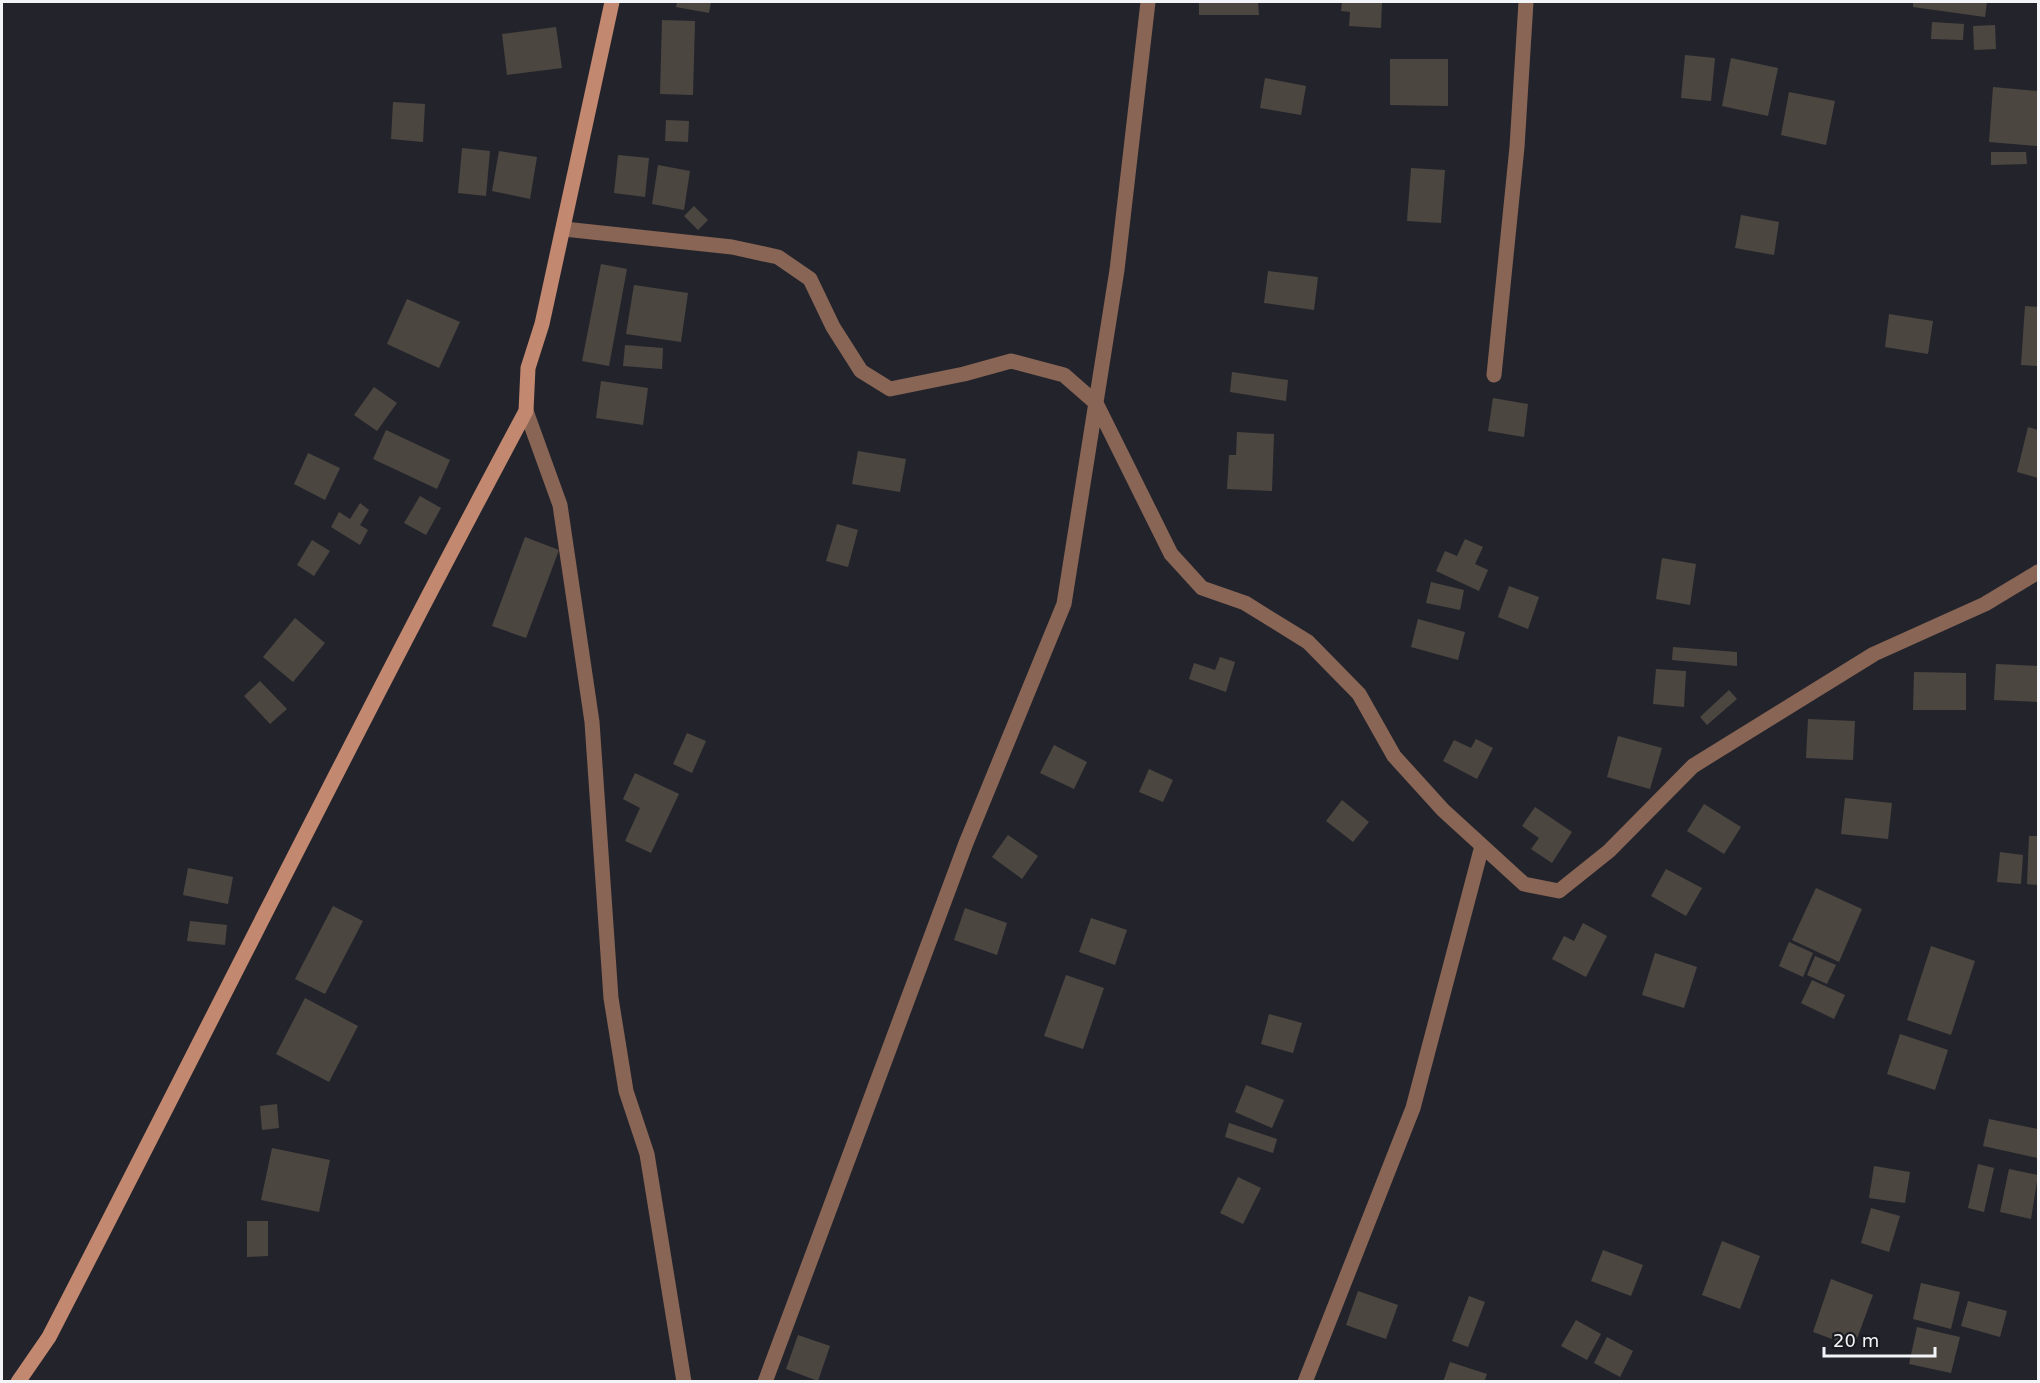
<svg xmlns="http://www.w3.org/2000/svg" width="2040" height="1383" font-family="'DejaVu Sans',sans-serif">
<style>
.building{fill:#4c4640}
.lines{fill:none;stroke-linecap:round;stroke-linejoin:round}
.street{stroke:#896556;stroke-width:15}
.secondary{stroke:#c38870;stroke-width:15}
</style>
<rect width="100%" height="100%" fill="#23242b"/>
<path class="building" d="M677,2H711L709,13L676,7Z
M1199,2H1258L1259,15H1199Z
M1342,2H1382L1381,28L1349,26L1350,12L1341,11Z
M1913,2H1987L1985,17L1913,7Z
M662,20L695,21L693,95L660,94Z
M1932,22L1964,24L1963,40L1931,39Z
M1995,25L1996,49L1974,50L1973,26Z
M556,27L562,68L507,75L502,34Z
M1685,55L1715,58L1711,101L1681,98Z
M1731,58L1778,68L1768,116L1722,106Z
M1390,59H1448V106L1390,105Z
M1265,78L1306,86L1301,115L1260,108Z
M1993,87L2038,91L2037,146L1989,142Z
M1789,92L1835,101L1826,145L1781,135Z
M393,102L425,104L423,142L391,139Z
M666,120L689,121L688,142L665,141Z
M462,148L490,151L486,196L458,193Z
M499,151L537,157L530,199L492,191Z
M1991,152H2026L2027,164L1991,165Z
M618,155L649,158L645,197L614,193Z
M658,165L690,171L684,210L652,204Z
M1411,168L1445,170L1441,223L1407,221Z
M694,206L708,220L698,230L684,216Z
M1741,215L1779,222L1774,255L1735,248Z
M601,264L627,269L609,366L582,361Z
M1268,271L1318,277L1314,310L1264,303Z
M634,285L688,293L681,342L626,334Z
M407,299L460,322L439,368L387,344Z
M2025,306L2038,307V366L2021,365Z
M1889,314L1933,321L1928,354L1885,347Z
M625,345L663,348L662,369L623,366Z
M1232,372L1288,380L1286,401L1230,392Z
M601,381L648,388L643,425L596,418Z
M374,387L397,403L377,431L354,415Z
M1493,398L1528,404L1524,437L1488,431Z
M2028,427L2038,430V478L2017,472Z
M386,430L450,460L437,489L373,459Z
M1237,432L1274,434L1272,491L1227,489L1229,455H1236Z
M858,451L906,459L900,492L852,484Z
M308,453L340,468L325,500L294,484Z
M420,496L441,508L426,535L404,523Z
M360,503L369,510L360,525L368,530L360,545L331,527L339,512L350,519Z
M837,524L858,530L848,567L826,561Z
M525,537L559,550L526,638L492,626Z
M1465,539L1483,547L1475,564L1488,570L1479,591L1436,571L1445,551L1457,556Z
M312,540L330,551L314,576L297,565Z
M1662,558L1696,564L1690,605L1656,599Z
M1431,582L1464,590L1460,610L1426,603Z
M1509,586L1539,597L1528,629L1498,617Z
M295,618L325,643L293,682L263,657Z
M1418,619L1465,632L1458,660L1411,647Z
M1673,647L1737,652V666L1672,660Z
M1220,657L1235,662L1226,692L1189,679L1194,663L1215,670Z
M1996,664L2038,666V702L1994,700Z
M1656,669L1686,671L1684,707L1653,704Z
M1914,672L1966,673V710H1913Z
M260,681L287,709L270,724L244,696Z
M1729,690L1737,699L1707,725L1700,717Z
M1808,719L1855,721L1853,760L1806,758Z
M687,733L706,741L692,773L673,764Z
M1618,736L1662,748L1650,789L1607,777Z
M1476,739L1493,748L1477,779L1443,761L1454,740L1471,748Z
M1054,745L1087,762L1074,789L1040,773Z
M1149,769L1173,780L1163,802L1139,792Z
M635,773L679,794L651,853L625,841L640,808L623,799Z
M1845,798L1892,803L1888,839L1841,834Z
M1342,800L1369,822L1353,842L1326,821Z
M1704,804L1741,827L1724,854L1687,831Z
M1535,807L1572,832L1552,863L1531,849L1539,838L1522,826Z
M1008,835L1038,856L1022,879L992,857Z
M2029,836H2038V885L2027,884Z
M2000,852L2023,855L2021,884L1997,882Z
M188,868L233,877L228,904L183,895Z
M1666,869L1702,888L1686,916L1651,896Z
M1816,888L1862,909L1839,962L1792,940Z
M333,906L363,921L325,994L295,979Z
M965,908L1007,923L997,955L954,940Z
M1091,918L1127,930L1115,965L1079,952Z
M190,921L227,925L225,945L187,941Z
M1583,923L1607,936L1586,977L1552,959L1564,936L1574,941Z
M1789,942L1813,953L1803,977L1779,966Z
M1931,946L1975,961L1951,1035L1907,1020Z
M1655,953L1697,967L1684,1008L1642,995Z
M1815,956L1836,965L1827,984L1807,975Z
M1066,975L1104,988L1083,1049L1044,1036Z
M1812,980L1845,995L1834,1019L1801,1003Z
M305,998L358,1026L329,1082L276,1054Z
M1269,1014L1302,1023L1293,1053L1261,1044Z
M1900,1034L1948,1050L1935,1090L1887,1074Z
M1246,1085L1284,1100L1272,1128L1235,1112Z
M277,1104L279,1128L262,1130L260,1106Z
M1989,1119L2038,1129V1158L1983,1146Z
M1229,1123L1277,1139L1273,1153L1225,1137Z
M272,1148L330,1160L319,1212L261,1200Z
M1978,1164L1994,1168L1984,1212L1968,1208Z
M1874,1166L1910,1172L1905,1203L1869,1198Z
M2009,1169L2038,1175L2031,1219L2000,1212Z
M1238,1177L1261,1188L1243,1224L1220,1213Z
M1871,1208L1900,1216L1889,1252L1861,1243Z
M247,1221H268V1256L247,1257Z
M1722,1241L1760,1256L1740,1309L1702,1295Z
M1603,1250L1643,1265L1631,1296L1591,1281Z
M1831,1279L1873,1295L1854,1347L1813,1332Z
M1921,1283L1960,1292L1951,1329L1913,1319Z
M1358,1291L1398,1305L1386,1339L1346,1325Z
M1469,1296L1485,1302L1468,1347L1452,1341Z
M1968,1301L2007,1311L2000,1337L1961,1326Z
M1576,1320L1601,1334L1587,1360L1561,1346Z
M1917,1327L1960,1337L1951,1373L1909,1364Z
M798,1335L830,1346L818,1381L786,1369Z
M1607,1337L1633,1351L1620,1377L1594,1363Z
M1450,1362L1487,1374L1484,1382H1443Z"/>
<g class="lines">
<path class="street" d="M564,229L732,247L778,257L810,279L833,327L861,371L890,389L964,374L1011,361L1064,375L1096,403L1171,554L1202,588L1245,603L1308,642L1359,694L1394,756L1443,810L1524,884L1559,891L1609,851L1693,766L1874,654L1985,604L2038,572
M1494,375L1517,147L1526,2
M526,411L560,505L592,722L611,998L626,1091L647,1154L684,1382
M765,1382L966,843L1064,604L1117,270L1148,2
M1305,1382L1413,1108L1482,846"/>
<path class="secondary" d="M18,1382L49,1337C208,1029 362,717 526,411L528,368L542,324L612,2"/>
</g>
<rect width="2040" height="1383" fill="none" stroke="#f3f4f8" stroke-width="6"/>
<path d="M1824 1347v9h111v-9" fill="none" stroke="#f3f4f8" stroke-width="3"/>
<text x="1833" y="1347" font-size="18" fill="#f3f4f8" stroke="#1a1a21" stroke-width="4.5" paint-order="stroke">20 m</text>
</svg>
